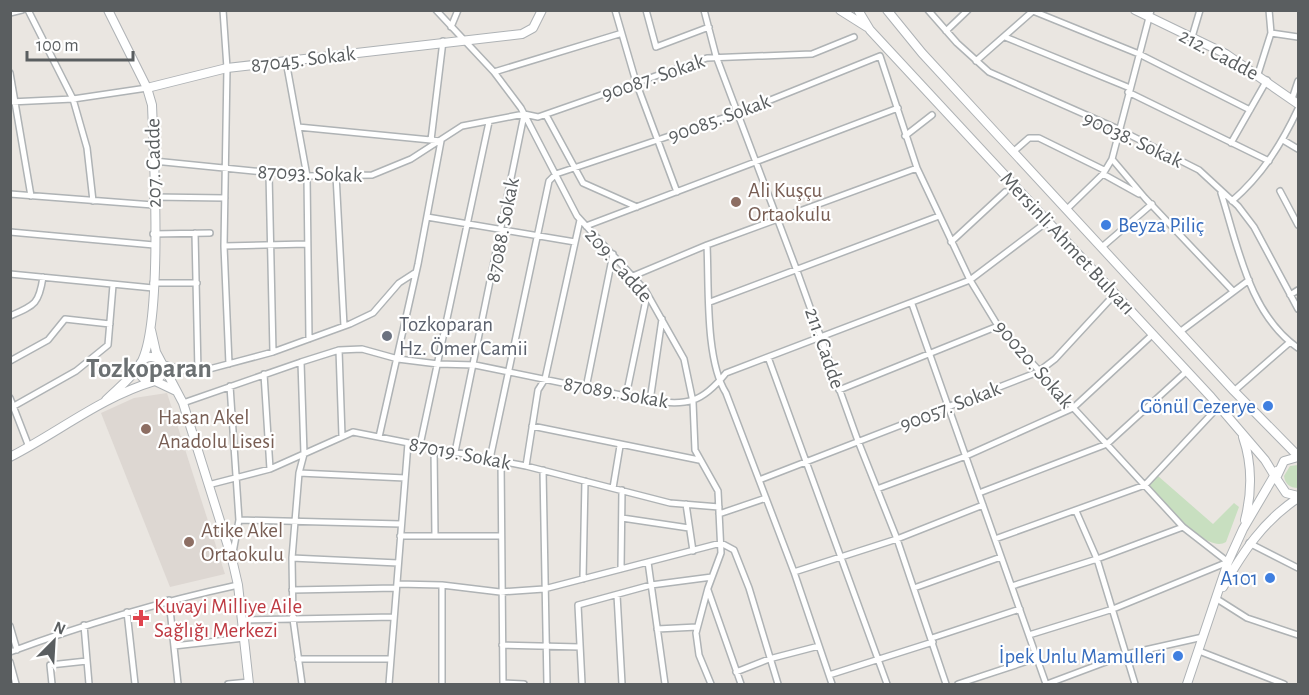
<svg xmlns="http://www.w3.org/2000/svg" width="1309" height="695" font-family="'Alegreya Sans',sans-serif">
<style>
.education{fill:#ddd7d2}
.green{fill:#c8dfc0}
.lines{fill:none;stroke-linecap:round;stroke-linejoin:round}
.street-casing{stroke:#afb3b5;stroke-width:8}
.secondary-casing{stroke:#aeb2b5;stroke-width:10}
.street{stroke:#fff;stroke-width:5}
.secondary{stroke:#fff;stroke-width:8}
.education-dot{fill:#8d6e63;stroke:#fff;stroke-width:2}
.shop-dot{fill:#3f7fe0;stroke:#fff;stroke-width:2}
.worship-dot{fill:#6b7280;stroke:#fff;stroke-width:2}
.health-dot{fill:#e0444e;stroke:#fff;stroke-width:2}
.labels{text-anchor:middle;stroke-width:4.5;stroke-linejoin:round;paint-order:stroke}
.street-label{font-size:21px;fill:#5a5e60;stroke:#fff}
.education-label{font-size:21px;fill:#785e54;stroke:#fff;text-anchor:start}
.shop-label{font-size:21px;fill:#366cbe;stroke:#fff;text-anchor:end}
.worship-label{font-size:21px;fill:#5b616d;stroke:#fff;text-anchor:start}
.health-label{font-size:21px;fill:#be3a42;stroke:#fff;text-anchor:start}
.district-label{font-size:27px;font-weight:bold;fill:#6b7072;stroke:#fff}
</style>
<rect width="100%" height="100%" fill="#eae6e1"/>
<path class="education" d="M167,393L225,574L170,587L101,413L134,398Z"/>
<path class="green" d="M1298,465V488C1290,488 1285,484 1284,476L1290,466Z
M1158,476L1213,524L1234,503L1239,507L1226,542C1206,555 1162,499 1149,485Z"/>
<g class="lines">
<defs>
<path id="street" d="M28,10L73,99L87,148L93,201
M223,10L227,68L224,246L229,364
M436,10L494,72L521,108L577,216L645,290L684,359L693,402L695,450L718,491L721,553L708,588L696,633L699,655L711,684
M615,10L636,82L677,192
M646,10L656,47L709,27
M704,10L716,56L797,271L858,441L897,539L946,684
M928,10L957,43L989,72L1118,129L1199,170L1238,206L1254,227L1298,309
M1033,11L1139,54L1250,110
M10,13L22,10
M451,27L458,10
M946,31L968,10
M1271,33L1298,37
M1005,37L1130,88
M1192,37L1200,10
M286,61L307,176L309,339
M976,61L1034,10
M494,72L619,34
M10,73L31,196
M1258,74L1271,33L1269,10
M1128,92L1269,161
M1292,99L1298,81
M10,102L73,99L147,88
M546,115L583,183L637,207
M298,127L441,141L418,264L379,437
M905,136L932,115
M431,140L443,41
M1283,140L1298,149
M1231,143L1267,80
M1013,152L1029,138H1039L1104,170
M1112,159L1145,198L1233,291
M154,161L303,176L372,175L411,159L462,126L524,114L538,117L707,58L812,54L854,37
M269,174L273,352
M1103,174L1139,194
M336,175L344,326
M1280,191L1298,225
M1221,193C1238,246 1249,314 1298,348
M10,194L153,205
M153,197L225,198
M1232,201C1262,175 1281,145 1298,109
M1067,209L1103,174L1112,159L1151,10
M427,217L575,242
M586,226L898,108
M10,232L154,245
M195,233L198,372
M153,234L210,233
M951,242L1005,192
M707,245C709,285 705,360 726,393L794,572L832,684
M224,246L307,244
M1102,247L1152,204
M10,274L153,288
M633,276L707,245L917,168
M153,283H197
M1290,295L1298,290
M710,302L939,216
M912,304L1046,684
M10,316C35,305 39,304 43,277
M1181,331L1249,280
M339,350L342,436
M768,357L887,684
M10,361L48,340L65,319L110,324
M301,362L304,454L299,473L292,558L293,619L302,684
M180,370L198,372L273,352L350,324L373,313L399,283L416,272
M264,374L270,469
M230,386L239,520L232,558
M586,388L613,254
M839,390L998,326
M1234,391L1290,342
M626,396L647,295
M10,398L29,447
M650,401L662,319
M183,403L301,362L339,350L362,349L398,359L438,364L475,365L650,401C688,405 701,404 726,373L970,280L1048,221
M14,406L76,371L108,345L113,285
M532,426L699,460
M420,445L489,122
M434,448L435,536
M455,452L524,115
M490,459L549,181L556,174L738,113L880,56L917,168L970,280L998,326L1183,527L1228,562L1113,609L1029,635
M501,461L503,684
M526,466L538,390L545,379L580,220
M543,470L547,684
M299,473L405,478
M759,480L1038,372L1055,359L1115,294
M208,485L270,469L353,432L526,466L670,503L719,507
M613,488L620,446
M877,489L966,456L1073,408L1152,335
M979,493L1107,444L1187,371
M686,504L693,551
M1076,511L1097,559L1135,684
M719,514L766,498
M622,518L689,528
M239,520L401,524
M400,536H501
M995,539L1145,485L1219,406
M1249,543L1298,568
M292,558L398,563
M648,562L665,684
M621,569L622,490
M794,572L897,539L983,505
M583,579L585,481
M397,584L442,585L500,592L544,589L721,543L734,550L749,588L778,684
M1012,586L1097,559L1183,527
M914,588L1001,557
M292,590L396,588
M708,590L741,684
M617,595L622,684
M1217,599L1247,618L1298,635
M169,600L178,684
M127,612L135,684
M242,620L394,617
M84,625L89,684
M10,626L17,650
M657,629L697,627
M932,638L1020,609
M502,645L580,647
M174,646L244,638
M1199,651L1284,684
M10,652C85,624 160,602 238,585
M298,659H391
M10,662L16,684
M736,672L769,659L819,646
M829,675L933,642
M503,683L524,684
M52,684L50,665L87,661
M228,684L249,682
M389,684L408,443
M442,684V585
M582,684L578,605L651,585L712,577
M958,684L1037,658
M1047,684L1127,654L1203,637"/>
<path id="secondary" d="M840,10L867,27
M858,10L870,30L1211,397L1265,460L1276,478
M887,10L922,53L1234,391L1298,456
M1135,10L1226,54L1298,104
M147,88L227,68L522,34L533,28L542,10
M151,330L156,352L183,403L232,559L238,585L249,684
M139 369a12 12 0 1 1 24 0a12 12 0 1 1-24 0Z
M163,365L180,370
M106,400C117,389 133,377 141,363C163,323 154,158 152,105L147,88L108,10
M1243,437C1252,463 1252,493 1245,520
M10,457C59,432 101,397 155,381L176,391
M1298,457L1284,461L1276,478L1286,493L1298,496
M1223,587C1243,552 1263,521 1298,498
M1187,684L1228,562L1243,529L1277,471"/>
</defs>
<use href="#street" class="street-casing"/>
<use href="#secondary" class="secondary-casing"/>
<use href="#street" class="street"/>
<use href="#secondary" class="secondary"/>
</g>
<g class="education-dot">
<circle cx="736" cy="202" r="6"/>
<circle cx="146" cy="429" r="6"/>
<circle cx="189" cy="542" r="6"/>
</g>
<g class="shop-dot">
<circle cx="1106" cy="225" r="6"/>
<circle cx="1268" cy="406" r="6"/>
<circle cx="1270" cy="578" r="6"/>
<circle cx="1178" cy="656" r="6"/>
</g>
<circle class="worship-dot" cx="387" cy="336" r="6"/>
<path class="health-dot" d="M138 609h6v6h6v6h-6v6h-6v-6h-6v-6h6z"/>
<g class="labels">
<g class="street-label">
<text transform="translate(1219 54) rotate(28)" y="7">212. Cadde</text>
<text transform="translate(303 59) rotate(-7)" y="7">87045. Sokak</text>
<text transform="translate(653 77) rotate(-19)" y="7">90087. Sokak</text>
<text transform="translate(719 118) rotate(-20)" y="7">90085. Sokak</text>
<text transform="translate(1133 139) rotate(25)" y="7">90038. Sokak</text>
<text transform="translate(153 163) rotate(-91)" y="7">207. Cadde</text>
<text transform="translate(310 173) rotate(2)" y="7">87093. Sokak</text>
<text transform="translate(502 230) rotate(-79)" y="7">87088. Sokak</text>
<text transform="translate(1068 243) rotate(47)" y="7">Mersinli Ahmet Bulvarı</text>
<text transform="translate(619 265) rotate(49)" y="7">209. Cadde</text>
<text transform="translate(825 348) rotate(71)" y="7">211. Cadde</text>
<text transform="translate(1034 364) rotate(49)" y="7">90020. Sokak</text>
<text transform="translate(616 392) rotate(10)" y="7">87089. Sokak</text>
<text transform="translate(950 406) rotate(-21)" y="7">90057. Sokak</text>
<text transform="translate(460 453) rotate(11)" y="7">87019. Sokak</text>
</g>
<g class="education-label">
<text x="748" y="197">Ali Kuşçu<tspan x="748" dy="24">Ortaokulu</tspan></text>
<text x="158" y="424">Hasan Akel<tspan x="158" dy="24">Anadolu Lisesi</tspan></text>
<text x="201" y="537">Atike Akel<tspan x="201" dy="24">Ortaokulu</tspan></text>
</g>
<g class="shop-label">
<text x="1118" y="232" text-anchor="start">Beyza Piliç</text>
<text x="1256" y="413">Gönül Cezerye</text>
<text x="1258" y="585">A101</text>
<text x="1166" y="663">İpek Unlu Mamulleri</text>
</g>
<g class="worship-label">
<text x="399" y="331">Tozkoparan<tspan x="399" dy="24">Hz. Ömer Camii</tspan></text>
</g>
<g class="health-label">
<text x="154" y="613">Kuvayi Milliye Aile<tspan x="154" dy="24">Sağlığı Merkezi</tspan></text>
</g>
<g class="district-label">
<text x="149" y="377">Tozkoparan</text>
</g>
</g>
<rect width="1309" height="695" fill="none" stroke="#5a5e60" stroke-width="24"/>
<g transform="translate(54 641) rotate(24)" stroke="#ffffff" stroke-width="4.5" paint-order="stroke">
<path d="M0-4.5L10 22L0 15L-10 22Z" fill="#5a5e60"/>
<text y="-9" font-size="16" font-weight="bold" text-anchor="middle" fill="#5a5e60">N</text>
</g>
<path d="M27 51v9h106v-9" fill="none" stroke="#5a5e60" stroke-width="3"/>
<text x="36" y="51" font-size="18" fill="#5a5e60" stroke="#ffffff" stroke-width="4.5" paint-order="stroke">100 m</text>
</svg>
